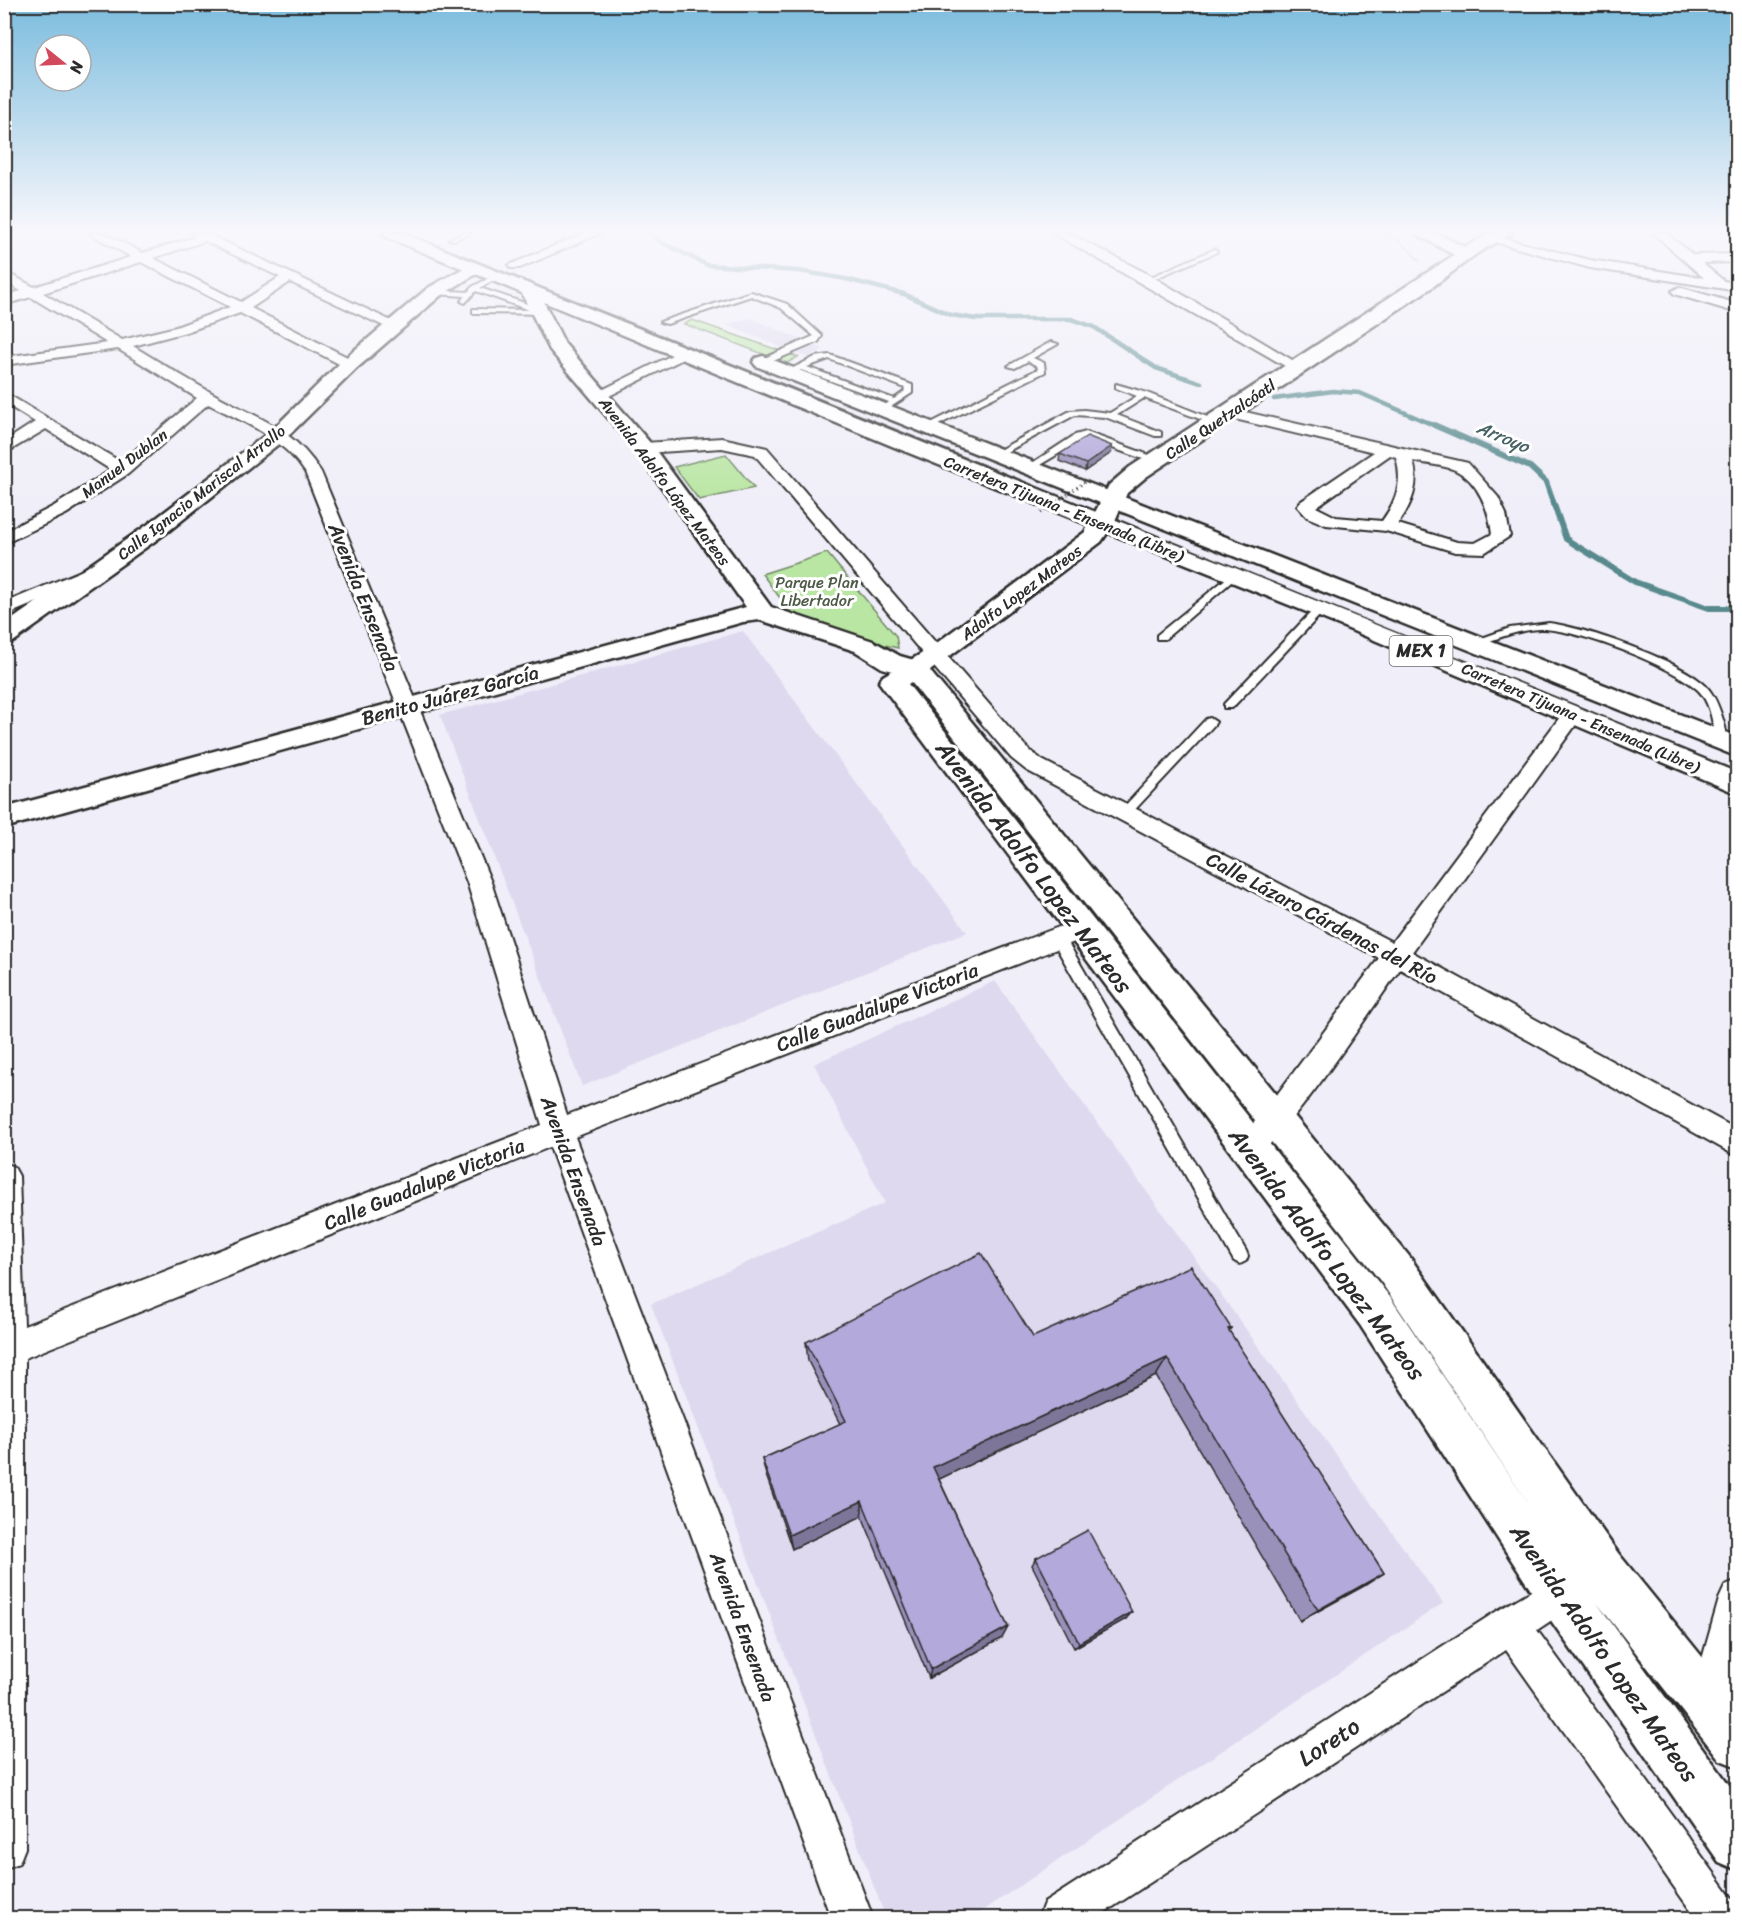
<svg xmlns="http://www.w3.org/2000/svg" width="1742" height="1923" font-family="Sriracha,sans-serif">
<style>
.built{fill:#ded9ef}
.green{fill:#bae6a4;stroke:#728868;stroke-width:1.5}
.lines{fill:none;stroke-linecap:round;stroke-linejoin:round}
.stream-far1{stroke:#598a8d;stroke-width:4.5}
.stream{stroke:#598a8d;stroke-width:6}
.service-casing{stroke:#2b2b2b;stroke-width:4}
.minor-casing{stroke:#2b2b2b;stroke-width:4}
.tertiary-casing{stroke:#2b2b2b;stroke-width:5}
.secondary-casing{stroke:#2b2b2b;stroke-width:5}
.trunk-casing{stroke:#2b2b2b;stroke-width:5}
.path{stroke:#2b2b2b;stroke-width:2;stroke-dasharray:1 2;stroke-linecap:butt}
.service{fill:#fff;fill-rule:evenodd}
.minor{fill:#fff;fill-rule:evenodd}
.tertiary{fill:#fff;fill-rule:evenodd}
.secondary{fill:#fff;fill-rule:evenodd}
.trunk{fill:#fff;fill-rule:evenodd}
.path-bridge{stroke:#2b2b2b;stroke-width:3;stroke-dasharray:1 3;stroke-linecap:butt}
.wall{fill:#9a91bb;stroke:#2b2b2b;stroke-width:1.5}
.shaded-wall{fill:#7d7699;stroke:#2b2b2b;stroke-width:1.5}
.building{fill:#b3a9da;stroke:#2b2b2b;stroke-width:1.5}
.labels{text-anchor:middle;stroke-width:6;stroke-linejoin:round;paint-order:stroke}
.far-street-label{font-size:16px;fill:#2b2b2b;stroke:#fff}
.far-park-label{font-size:16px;fill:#4f5a49;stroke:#fff}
.far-water-label{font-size:18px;font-style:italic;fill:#466264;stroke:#fff}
.shield{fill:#fff;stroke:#6b6b6b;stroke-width:1.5}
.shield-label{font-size:18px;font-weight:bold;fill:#2b2b2b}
.street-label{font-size:20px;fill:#2b2b2b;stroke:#fff}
.near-street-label{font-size:24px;fill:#2b2b2b;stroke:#fff}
</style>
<rect width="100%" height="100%" fill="#f0eef8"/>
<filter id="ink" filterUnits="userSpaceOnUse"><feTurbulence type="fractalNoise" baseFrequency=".0167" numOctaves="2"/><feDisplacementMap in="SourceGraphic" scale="12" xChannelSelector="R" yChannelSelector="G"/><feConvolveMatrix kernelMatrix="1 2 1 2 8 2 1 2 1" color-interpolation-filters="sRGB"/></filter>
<g filter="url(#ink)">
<path class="built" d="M750,318L824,349L808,358L726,325Z
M743,631L967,932L582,1086L440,715Z
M995,981L1443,1603L972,1918H886L651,1304L885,1203L814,1064Z"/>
<path class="green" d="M692,320L798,357L787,363L684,324Z
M726,454L754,488L699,500L674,467Z
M827,553L896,636L898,648L801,626L762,574Z"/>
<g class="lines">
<path class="stream-far1" d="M651,233L657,240L707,265L799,271L846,279L904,294L951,315L976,319H1071L1094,327L1156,368L1201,383
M1274,399L1333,391L1360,393L1438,427"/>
<path class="stream" d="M1434,425L1530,467L1546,482L1566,539L1635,582L1709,608H1738"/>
<defs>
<path id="service" d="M464,233H472L454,240L449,239Z
M1215,249L1217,252L1149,281L1144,280Z
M495,275L497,278L480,288L545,310V314L476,313H473V309L529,310L476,291L465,303L461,301L465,296L434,294L430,292L434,290L468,292L472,287Z
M751,292L787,304L822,336L818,342L766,364H760V360L814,336L781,308L751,296L667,324L660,322Z
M1051,342L1058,344L1033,358L1044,363L1045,372L930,429L923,427L1038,369L1037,366L1028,361L1015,368L1008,366Z
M830,355L912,385V393L883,412L879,410L889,402L801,370L789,374L785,372L815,357ZM829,359L905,388L904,392L894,399L807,367Z
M1116,384L1147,393L1220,422L1213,424L1144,398L1117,415L1161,432V436H1155L1105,417L1075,415L999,456L992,454L1070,411L1084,410L1110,413L1137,396L1116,388Z
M1086,432L1160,459L1161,461L1154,463L1085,438L1033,469L1026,467L1075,435Z
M1234,572L1239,575L1237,577L1165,639H1157V635Z
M1320,606L1324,607V611L1232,708H1224V704L1316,607Z
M1549,623C1586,628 1680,660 1706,686C1715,695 1720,710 1724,723C1726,730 1728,738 1726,745H1718L1716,742C1713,725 1711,703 1698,690C1673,666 1575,628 1540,629C1516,630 1496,640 1473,646L1468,643L1510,628Z
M1210,718L1216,722L1214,725L1128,817H1120L1118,814L1120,811L1206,719Z
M1058,933L1063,934L1246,1251L1248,1256L1246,1261L1240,1264L1234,1261L1051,938Z"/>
<path id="minor" d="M89,233H104L143,253L195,237L191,233H206L402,326L395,330L390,329L290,282L251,308L355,361L357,364L355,367H345L240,313L186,332L133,346C159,362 185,378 212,393C256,418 292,426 321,472L491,882L567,1115L1072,922L1081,920L1090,922L1093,929L1090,936L575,1137L873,1918H831L550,1147L25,1358V1848L19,1863L4,1869V1163L14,1167L19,1176L24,1326L542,1125L467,882L305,472C282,437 244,422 208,404L128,474L66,514L4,544V532L54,506L111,470L46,429L4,454V442L35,422L4,403V392L121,462L197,398L118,349L4,365V357L107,343L31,297L4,305V296L21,291L4,281V271L34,287L131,257ZM205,241L280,277L241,302L153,258ZM141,262L230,307L176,327L122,340L43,293Z
M585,233H601L520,268H510L509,265Z
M1053,233H1068L1148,274L1304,367L1302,370H1292Z
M1653,233H1666L1693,255L1738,254V262L1702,263L1724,281L1738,283V291L1590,268L1484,239L1490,235L1590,260L1704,278Z
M1679,287L1738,304V313L1674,294L1672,291Z
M682,350L689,354L687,357L605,398L600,400L592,395Z
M1228,408L1468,463L1498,497L1506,514L1510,536L1484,553L1455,552L1386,531L1326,525L1307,517L1297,506L1300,502L1374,452L1222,416L1220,413L1222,410ZM1390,455L1396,457C1403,482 1397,500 1382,521L1336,517L1316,507ZM1413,461C1426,464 1443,465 1455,470C1479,481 1489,511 1492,534L1475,543L1457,542L1398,524C1412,504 1420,485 1413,461Z
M722,438L767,448L1027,748L1042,760L1392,942L1566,709H1580L1584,714L1580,719L1412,952L1738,1130V1157L1400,969C1373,1006 1281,1149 1248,1161L1238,1157L1234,1148L1238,1139L1264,1112L1379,958L1026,770L1011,758L755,455L722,448L644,453L636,448L644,443Z
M95,565L104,571L102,575L4,616V603Z
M1569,1569L1582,1574L1587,1587L1582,1600L1537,1630L1736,1903L1738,1918H1696L1506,1650L1096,1918H1038L1044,1903L1497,1611Z
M1738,1581V1668L1722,1719L1708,1724L1694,1719L1689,1705L1719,1599L1725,1586Z"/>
<path id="tertiary" d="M473,263L479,264L481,268L479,272L440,296L357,368L286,438L166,533L13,642L4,645V625L150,523L272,430L343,360L428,288Z
M529,285L538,290L565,344L651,444L771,607L873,641L900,656L924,663L928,669L924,675L915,677L882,668L855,651L760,620L743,622L4,828V808L746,607L637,452L550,350L520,290Z"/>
<path id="secondary" d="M1415,233H1435L1465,247L1491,233H1513L1479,252L1431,288L1146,477L1127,493L1114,523L1101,542L930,671L1409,1256L1618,1553L1738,1701V1767L1720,1760L1597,1603L1738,1797V1870L1719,1862L1543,1609L1360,1325L879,682L883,676L926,651L1085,532L1109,485L1130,467L1454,255ZM911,682L1381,1282L1531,1507L1390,1297L908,684Z"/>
<path id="trunk" d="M382,233H403C848,414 1294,589 1738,773V794L1339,625L904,451L384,236Z
M763,356L1738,737V757L756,366L753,362L756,358Z"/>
</defs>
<use href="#service" class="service-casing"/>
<use href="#minor" class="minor-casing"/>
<use href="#tertiary" class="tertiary-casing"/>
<use href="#secondary" class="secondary-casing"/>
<use href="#trunk" class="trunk-casing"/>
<path class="path" d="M1384,233L1402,243L1421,262"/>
<use href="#service" class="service"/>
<use href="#minor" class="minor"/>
<use href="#tertiary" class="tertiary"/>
<use href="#secondary" class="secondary"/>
<use href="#trunk" class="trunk"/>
<path class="path-bridge" d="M1041,513L1086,481"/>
</g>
<path class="wall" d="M1111,453L1085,471L1059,461L1060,454Z
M1231,1328L1229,1331L1384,1573L1300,1621L1156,1376L939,1479L1008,1627L1002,1638L929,1678L862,1516L792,1549L766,1475L762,1459L840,1424L808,1361L806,1342L1033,1337Z
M1036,1558L1126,1619L1074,1648L1032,1565Z"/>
<path class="shaded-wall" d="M1112,446L1111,453L1085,471L1086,464Z
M1167,1358L1156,1376L931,1483L933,1467Z
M862,1501V1516L792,1549L789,1535Z
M1384,1573L1364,1586L1300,1621L1318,1610Z
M1132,1612L1126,1619L1074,1648L1079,1643Z
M1008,1627L1002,1638L929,1678L931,1669Z"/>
<path class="building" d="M1087,436L1112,446L1086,464L1060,454Z
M981,1253L1033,1337L1191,1266L1231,1328L1228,1329L1384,1573L1318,1610L1167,1358L933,1467L1008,1627L931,1669L862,1501L789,1535L762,1459L846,1421L806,1342Z
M1088,1530L1132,1612L1079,1643L1036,1558Z"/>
</g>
<linearGradient id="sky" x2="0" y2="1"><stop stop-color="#7bbcde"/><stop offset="0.46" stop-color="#f8f7fc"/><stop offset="1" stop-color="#f8f7fc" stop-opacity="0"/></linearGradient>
<rect width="1742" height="502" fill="url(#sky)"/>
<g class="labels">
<g class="far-street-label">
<text transform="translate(1220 419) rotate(-34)" y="6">Calle Quetzalcóatl</text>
<text transform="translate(124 463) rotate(-37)" y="6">Manuel Dublan</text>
<text transform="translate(665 481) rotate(53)" y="6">Avenida Adolfo López Mateos</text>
<text transform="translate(201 492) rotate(-38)" y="6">Calle Ignacio Mariscal Arrollo</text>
<text transform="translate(1064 508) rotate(22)" y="6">Carretera Tijuana - Ensenada (Libre)</text>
<text transform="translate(1021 592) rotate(-37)" y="6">Adolfo Lopez Mateos</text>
<text transform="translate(1581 717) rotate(23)" y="6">Carretera Tijuana - Ensenada (Libre)</text>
</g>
<g class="far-park-label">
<text x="817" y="588">Parque Plan<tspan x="817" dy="18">Libertador</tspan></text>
</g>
<g class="far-water-label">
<text transform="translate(1503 437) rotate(23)" y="6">Arroyo</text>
</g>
<rect class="shield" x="1389.5" y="636" width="63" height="30" rx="4.5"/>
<g class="shield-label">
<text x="1421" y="657">MEX 1</text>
</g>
<g class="street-label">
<text transform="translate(364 597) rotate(68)" y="7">Avenida Ensenada</text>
<text transform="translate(450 695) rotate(-15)" y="7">Benito Juárez García</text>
<text transform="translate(1322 918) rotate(28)" y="7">Calle Lázaro Cárdenas del Río</text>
<text transform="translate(877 1007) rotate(-21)" y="7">Calle Guadalupe Victoria</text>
<text transform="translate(574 1171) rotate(70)" y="7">Avenida Ensenada</text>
<text transform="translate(424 1184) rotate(-22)" y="7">Calle Guadalupe Victoria</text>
<text transform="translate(743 1627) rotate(70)" y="7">Avenida Ensenada</text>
</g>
<g class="near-street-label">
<text transform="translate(1034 867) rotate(53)" y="8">Avenida Adolfo Lopez Mateos</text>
<text transform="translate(1327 1254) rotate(53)" y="8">Avenida Adolfo Lopez Mateos</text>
<text transform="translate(1604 1653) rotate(55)" y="8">Avenida Adolfo Lopez Mateos</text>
<text transform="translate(1329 1742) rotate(-33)" y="8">Loreto</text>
</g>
</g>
<rect width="1742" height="1923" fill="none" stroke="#fff" stroke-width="24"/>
<rect x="12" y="12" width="1718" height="1899" fill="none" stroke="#2b2b2b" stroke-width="2" filter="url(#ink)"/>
<g transform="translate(63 63) rotate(108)"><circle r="28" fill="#ffffff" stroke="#aaaaaa" stroke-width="1.5"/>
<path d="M0-4.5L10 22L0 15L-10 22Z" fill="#d1495b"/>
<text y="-9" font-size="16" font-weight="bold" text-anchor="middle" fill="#2b2b2b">N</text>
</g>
</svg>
